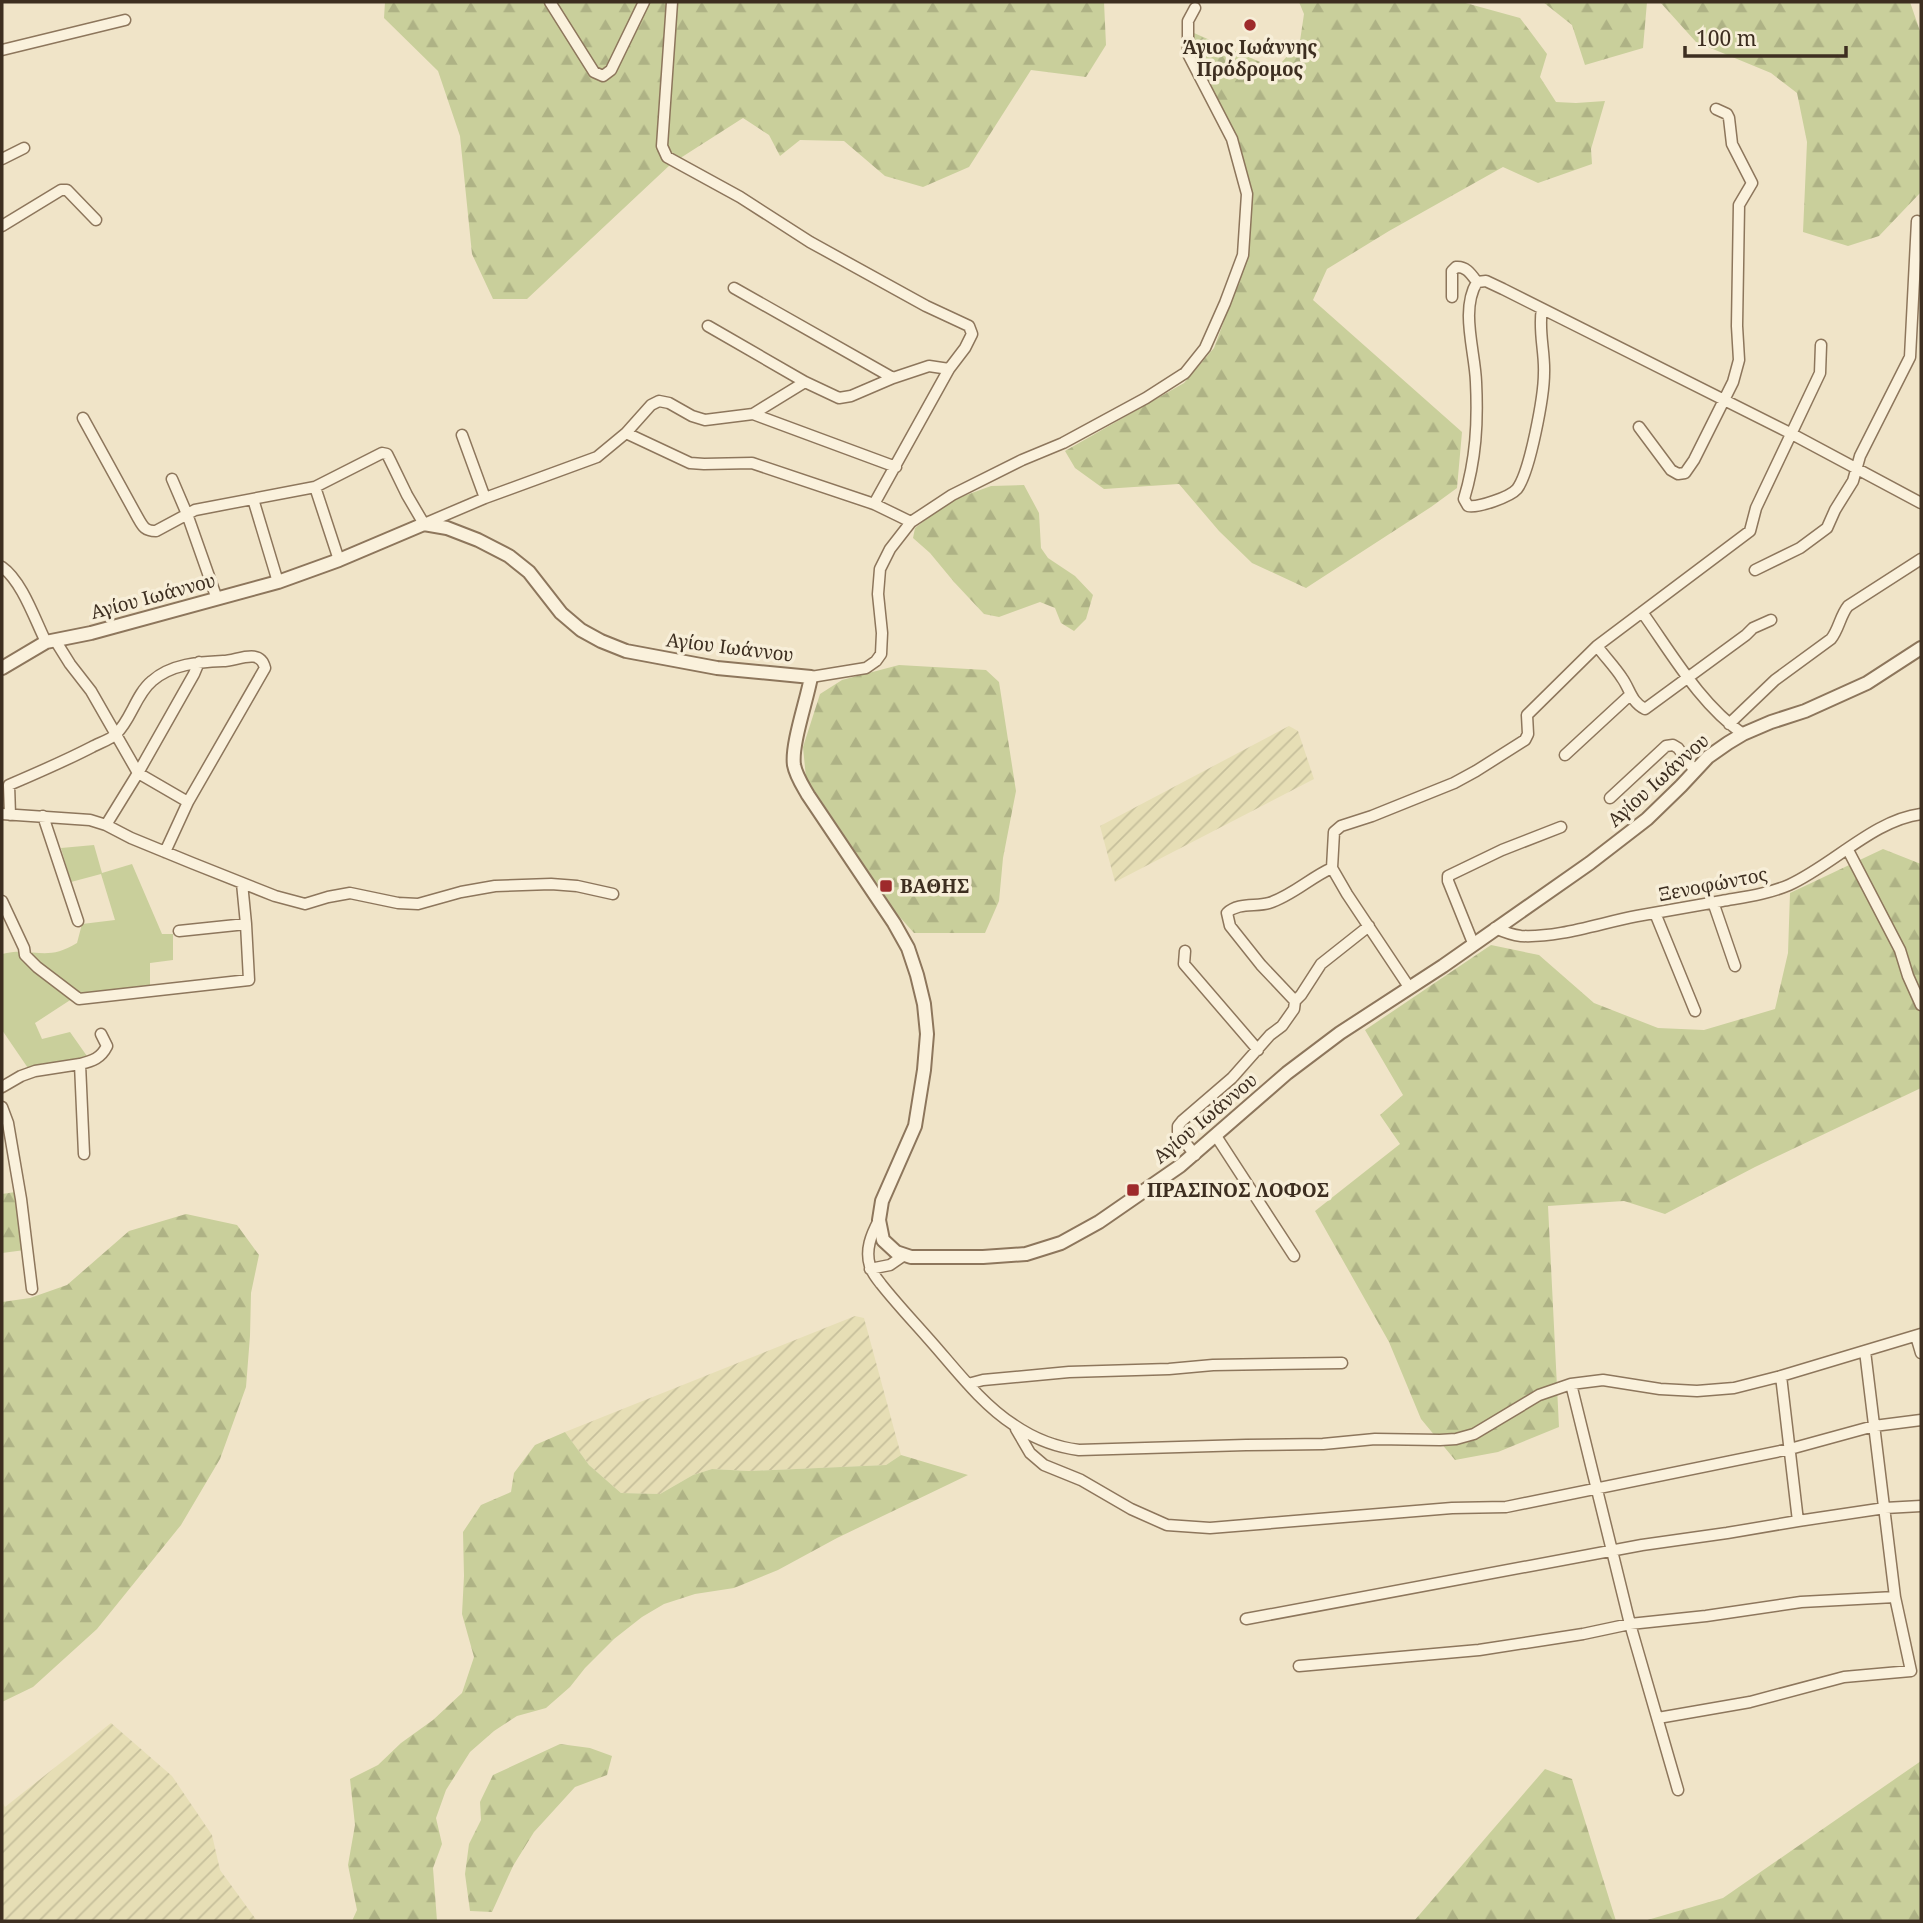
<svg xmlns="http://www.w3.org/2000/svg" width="1923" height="1923" font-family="'Noto Serif',serif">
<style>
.farmland{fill:url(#farmland-furrows)}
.grass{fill:#c9cf9b}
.forest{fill:url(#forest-firs)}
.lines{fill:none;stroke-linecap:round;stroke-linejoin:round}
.minor-casing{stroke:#8d765c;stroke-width:13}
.tertiary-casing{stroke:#8d765c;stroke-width:16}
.minor{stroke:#faf1dc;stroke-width:10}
.tertiary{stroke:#faf1dc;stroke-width:12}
.poi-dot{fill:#9e2a2b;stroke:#f7eed8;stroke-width:2.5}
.labels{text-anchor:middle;stroke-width:7;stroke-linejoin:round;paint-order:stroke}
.poi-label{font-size:19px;font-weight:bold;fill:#3d2e20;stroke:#f7eed8;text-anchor:start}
.street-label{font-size:19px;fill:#3d2e20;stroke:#f7eed8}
</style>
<defs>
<pattern id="farmland-furrows" width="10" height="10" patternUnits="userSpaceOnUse" patternTransform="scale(1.75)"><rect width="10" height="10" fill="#e6deb5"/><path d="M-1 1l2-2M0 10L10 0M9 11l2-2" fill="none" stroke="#c6bf9b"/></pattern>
<pattern id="forest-firs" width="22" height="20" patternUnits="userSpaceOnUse" patternTransform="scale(1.75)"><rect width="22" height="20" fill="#c9cf9b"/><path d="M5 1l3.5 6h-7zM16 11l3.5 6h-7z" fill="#aeb285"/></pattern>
</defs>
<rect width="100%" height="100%" fill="#f0e4c8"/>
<path class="farmland" d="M1289,726L1298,731L1314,779L1115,882L1100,826Z
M855,1316L864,1318L901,1455L886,1465L749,1471L712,1469L693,1475L660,1494L621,1493L589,1465L565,1432Z
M111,1723L172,1776L212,1835L220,1870L257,1921H2V1802L5,1807Z"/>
<path class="grass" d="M94,845L102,873L132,864L162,934H173V960L150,963V988L81,993L35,1023L42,1039L70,1032L89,1059L30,1071L2,1030V954C33,946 45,963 77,943L82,924L115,920L101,874L71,882L61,848Z"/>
<path class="forest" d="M385,2H1104L1106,45L1086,77L1031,70L969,167L923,187L885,176L844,141L800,140L780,156L769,135L743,118L671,164L527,299H493L472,254L460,136L438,71L384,18Z
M1299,2H1462L1520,18L1547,54L1540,77L1556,102L1576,103L1605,101L1591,149L1592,164L1538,183L1503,167L1389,231L1327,269L1313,300L1462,432L1457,488L1431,507L1306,588L1252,563L1219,531L1179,484L1104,489L1075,468L1065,451L1184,383L1214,348L1237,286L1247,175L1187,45L1194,33L1267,65L1282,62L1300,41L1304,14Z
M1543,2H1647L1643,48L1585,65L1572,25Z
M1660,2H1910L1921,34V192L1879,236L1848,246L1803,232L1807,142L1797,93L1771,73L1696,42Z
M1024,485L1039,513L1041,548L1048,558L1075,576L1093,595L1086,619L1074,631L1061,623L1055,608L1040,602L999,617L984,614L954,582L930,553L913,538L915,528L950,501L991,486Z
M899,665L986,670L999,682L1016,791L1003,858L999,901L985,933H914L898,915L806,778L803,747L820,694L842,680Z
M1883,849L1921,864V1088L1755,1167L1665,1214L1624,1201L1548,1206L1559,1427L1498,1452L1455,1460L1421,1419L1389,1342L1315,1211L1400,1144L1380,1115L1403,1095L1365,1030L1491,945L1539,955L1594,1003L1658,1028L1704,1030L1775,1009L1788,953L1790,893Z
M22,1191L25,1250L2,1253V1194Z
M186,1214L237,1225L259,1255L251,1293L250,1336L246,1387L220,1459L181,1525L97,1629L33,1687L2,1702V1302L30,1298L67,1285L129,1231Z
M565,1432L589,1465L621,1493L660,1494L693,1475L712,1469L749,1471L886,1465L901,1455L968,1475L837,1538L778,1570L734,1588L695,1594L664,1604L642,1617L614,1639L585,1668L570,1687L546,1708L517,1716L494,1731L470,1752L446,1790L436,1818L442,1844L433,1868L437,1921H352L357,1910L348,1865L355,1825L350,1779L378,1765L401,1743L433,1720L462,1693L474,1657L462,1614L464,1576L463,1532L481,1505L511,1492L514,1473L535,1445Z
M560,1744L590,1748L612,1756L607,1775L575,1787L534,1832L513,1866L492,1912L470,1911L465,1874L469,1844L481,1820L480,1802L493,1775Z
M1921,1761V1921H1644L1723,1898Z
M1545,1769L1572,1779L1616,1921H1414Z"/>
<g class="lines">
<defs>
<path id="minor" d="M550,2L594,72L603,76L611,70L644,2
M672,2L662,146L667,157L740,197L810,242L926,306L969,326L972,334L965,348L949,369L874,504
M2,50L125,20
M2,159L24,148
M2,226L61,190H67L96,220
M1477,282L1486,281L1503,289L1790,433L1921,503
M734,288L893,378
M1452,297V271L1456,267C1466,266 1471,274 1477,282C1460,310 1475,351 1476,382C1478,423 1476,459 1464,499L1468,506C1478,508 1510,497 1517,489C1530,472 1544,396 1544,373C1545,352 1538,330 1542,309
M708,326L805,382L839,398L851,396L893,378L929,366L949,369
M753,414L896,467
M83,418L138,518C143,527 145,531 156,531L195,510L315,487L382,453L387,454L390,460L407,495L424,524L485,498L597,457L626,433L651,405L659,401L669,403L692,416L705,420L753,414L805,382
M1639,427L1671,470L1678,474L1685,473L1694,460L1733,382L1739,360L1737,326L1739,205L1752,183L1732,144L1729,118L1727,114L1716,109
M626,433L690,463L704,464L752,463L874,504L911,522
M462,435L485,498
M172,479L187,514L217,599
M315,487L339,560
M253,499L278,582
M2,567C22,581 35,620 46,642
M1755,570L1800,548L1827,528L1835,510L1853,481L1860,456L1910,357L1917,221
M1642,612C1672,654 1700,704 1743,734
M55,640L70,664L91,691L138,773L188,802
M1597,646C1605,657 1615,667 1622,678C1630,689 1631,702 1645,709L1746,635L1753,628L1771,620
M811,677L866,668L876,661L881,654L882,633L878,594L880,569L890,549L911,522L952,495L1022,460L1063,443L1146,398L1185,373L1205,348L1225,303L1243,255L1247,194L1232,139L1188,54V21L1195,8
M1729,724L1775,680L1831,639C1839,629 1840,616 1848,606L1921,559
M1565,755L1630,695
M1610,798L1666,746L1673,745L1678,748L1695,771
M2,814L90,820L106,825L131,838L192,863L275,896L305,904L328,897L350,893L398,903L418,904L461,892L495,886L551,884L577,886L613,894
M10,815L9,785C37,773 65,761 92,747C99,743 110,740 116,734C131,720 136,694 152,681C171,664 199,662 223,661C237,661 260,647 265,668L188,802L165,852
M43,816L78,921
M106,825L138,773L194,674L199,662
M1848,850L1900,950L1908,976L1921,1005
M242,883L246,924
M2,901L24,948L25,955L37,967L79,999L249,980L246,924L179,931
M1713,902L1735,966
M1655,913L1695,1011
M1495,928C1504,932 1512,935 1521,936C1559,938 1600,923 1637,916C1665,911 1693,906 1722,901C1744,897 1768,894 1789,885C1833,865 1874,820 1921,814
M1473,943L1448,881V876L1502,850L1561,827
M1185,951L1184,964L1258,1050
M1409,987L1347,894L1332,868L1334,832L1341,826L1372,816L1454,783L1476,771L1525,740L1528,734L1527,715L1597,646L1750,531L1756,508L1820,373L1821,345
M1295,1001L1261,965L1230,926L1227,913C1238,902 1256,907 1269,903C1292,896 1311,877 1332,868
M80,1064C93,1061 101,1058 107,1046L101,1034
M2,1087L21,1076L35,1071L80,1064L84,1154
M2,1107L8,1123L21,1199L32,1289
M1216,1136L1294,1256
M1195,1155L1178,1133V1126L1182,1121L1232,1078L1270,1035L1282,1026L1294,1009L1295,1001L1301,995L1321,964L1369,926
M879,1220C871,1235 865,1250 870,1266C872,1273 877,1279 881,1284C896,1303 912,1320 927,1337C954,1367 980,1403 1014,1425C1033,1438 1055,1447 1079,1450L1246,1445L1323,1444L1375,1439L1440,1440L1456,1439L1474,1434L1539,1395L1571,1384L1603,1380L1660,1389L1697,1391L1734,1388L1781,1376L1921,1334
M870,1269L890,1265L903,1256
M1916,1336L1921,1353
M1865,1351L1895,1597
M968,1384L983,1380L1069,1372L1169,1369L1213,1365L1342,1363
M1571,1384L1630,1624L1678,1790
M1016,1429L1030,1453L1044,1465L1081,1480L1131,1509L1167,1525L1210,1528L1452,1508L1506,1507L1790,1449L1874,1426L1921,1420
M1798,1521L1885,1508L1921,1506
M1246,1619L1642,1545L1727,1533L1798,1521L1781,1376
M1299,1666L1479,1650L1583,1634L1630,1624L1706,1616L1801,1602L1895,1597L1911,1671L1844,1677L1750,1702L1658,1718"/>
<path id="tertiary" d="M2,668L46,642L91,633L278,582L339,560L424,524L447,528L478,540L509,556L529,572L561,613L581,630L601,641L626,651L717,668L811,677C807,700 791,745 794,765C796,776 803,786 808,795L894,923L908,948L917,975L924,1004L927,1034L924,1070L915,1126L882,1201L879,1220L883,1240L896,1252L911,1257H983L1026,1254L1061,1243L1099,1222L1180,1166L1287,1073L1340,1033L1443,966L1590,863L1647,819L1681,786L1708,757L1728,743L1743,734L1771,722L1805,711L1867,683L1921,648"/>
</defs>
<use href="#minor" class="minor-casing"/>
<use href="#tertiary" class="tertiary-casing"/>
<use href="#minor" class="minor"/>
<use href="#tertiary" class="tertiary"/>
</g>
<g class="poi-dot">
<circle cx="1250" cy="25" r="7"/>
<rect x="879" y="879" width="14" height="14" rx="3.5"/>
<rect x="1126" y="1183" width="14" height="14" rx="3.5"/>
</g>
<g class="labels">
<g class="poi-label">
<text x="1250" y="54" text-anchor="middle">Άγιος Ιωάννης<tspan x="1250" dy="22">Πρόδρομος</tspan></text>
<text x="900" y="893">ΒΑΘΗΣ</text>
<text x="1147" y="1197">ΠΡΑΣΙΝΟΣ ΛΟΦΟΣ</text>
</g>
<g class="street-label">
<text transform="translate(153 596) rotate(-15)" y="7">Αγίου Ιωάννου</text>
<text transform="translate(730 647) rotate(7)" y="7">Αγίου Ιωάννου</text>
<text transform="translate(1658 780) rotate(-42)" y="7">Αγίου Ιωάννου</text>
<text transform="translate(1713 884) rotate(-11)" y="7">Ξενοφώντος</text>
<text transform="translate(1205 1118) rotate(-40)" y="7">Αγίου Ιωάννου</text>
</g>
</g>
<rect width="1923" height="1923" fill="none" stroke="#3d2e20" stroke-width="7"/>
<path d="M1685 46v10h161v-10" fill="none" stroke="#3d2e20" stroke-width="3.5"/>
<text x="1696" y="46" font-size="21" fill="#3d2e20" stroke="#f7eed8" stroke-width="5" paint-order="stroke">100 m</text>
</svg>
